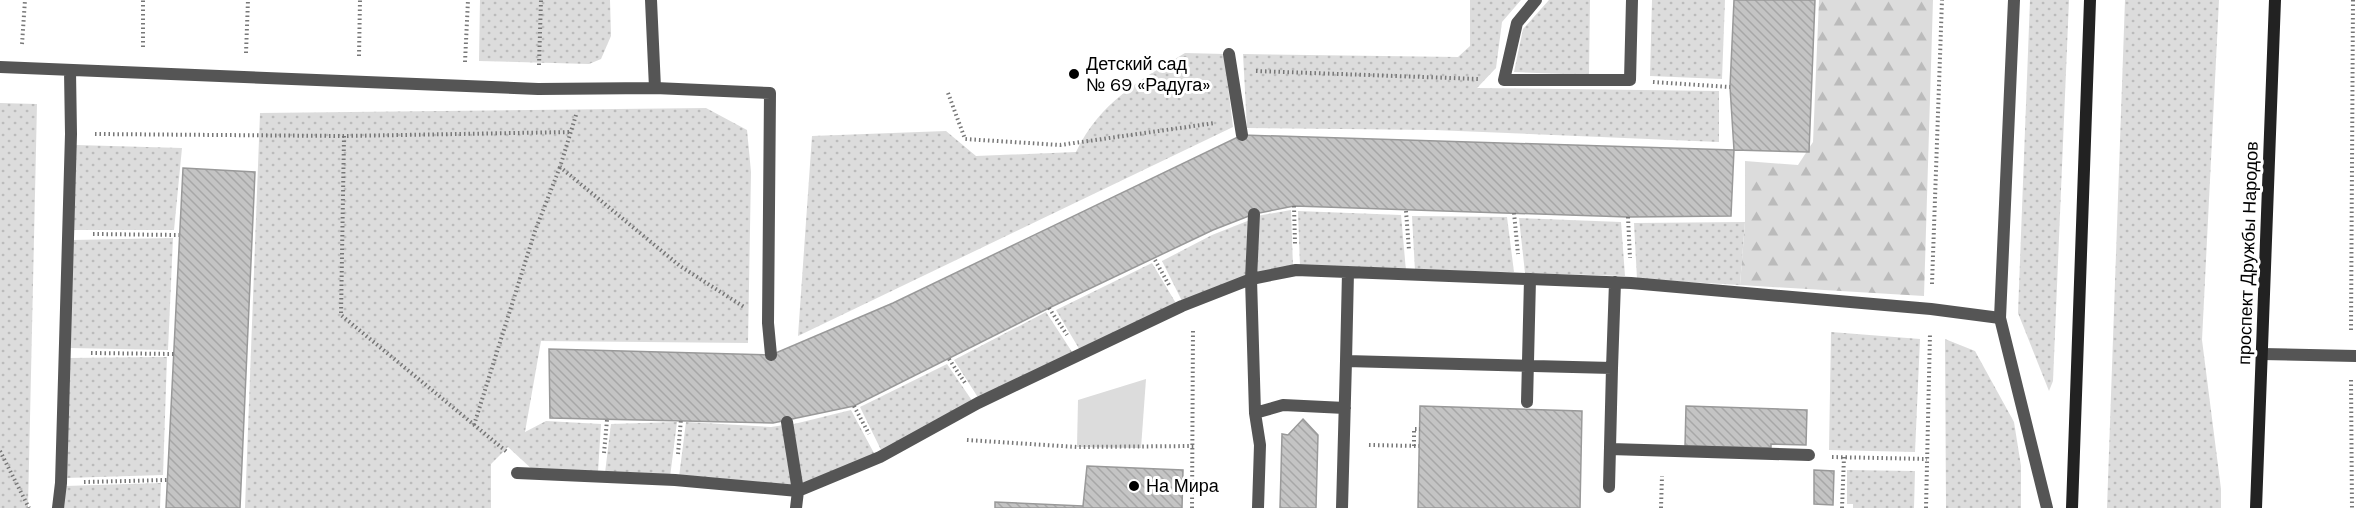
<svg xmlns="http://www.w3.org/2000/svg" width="2356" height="508" font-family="'DM Sans',sans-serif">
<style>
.grass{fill:url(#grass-dots)}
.forest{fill:url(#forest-firs)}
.park{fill:#dcdcdc}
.building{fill:url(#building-back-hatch);stroke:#999;stroke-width:1.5}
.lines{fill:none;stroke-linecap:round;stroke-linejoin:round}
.path{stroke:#777;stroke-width:4;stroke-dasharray:1.5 3;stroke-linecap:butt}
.service{stroke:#555;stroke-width:12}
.minor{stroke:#555;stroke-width:12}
.secondary{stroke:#222;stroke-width:12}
.poi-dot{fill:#000;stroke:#fff;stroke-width:2}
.labels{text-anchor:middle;stroke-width:6;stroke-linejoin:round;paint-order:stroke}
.poi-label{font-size:18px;fill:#000;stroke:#fff;text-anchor:start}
.street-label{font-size:18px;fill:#000;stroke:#fff}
</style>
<defs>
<pattern id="grass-dots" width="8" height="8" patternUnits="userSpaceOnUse" patternTransform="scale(1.5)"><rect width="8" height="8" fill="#dcdcdc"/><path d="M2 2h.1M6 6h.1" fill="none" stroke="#bbb" stroke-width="1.8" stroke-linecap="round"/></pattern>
<pattern id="forest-firs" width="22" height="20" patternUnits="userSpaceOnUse" patternTransform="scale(1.5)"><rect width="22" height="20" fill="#dcdcdc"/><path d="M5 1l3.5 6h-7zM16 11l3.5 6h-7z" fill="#bbb"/></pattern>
<pattern id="building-back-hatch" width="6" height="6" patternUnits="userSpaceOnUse" patternTransform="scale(1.5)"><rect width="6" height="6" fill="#c4c4c4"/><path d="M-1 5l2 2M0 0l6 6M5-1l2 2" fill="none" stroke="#a7a7a7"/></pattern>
</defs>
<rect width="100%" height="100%" fill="#fff"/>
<path class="grass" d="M480,0H610L611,36L601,59L589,64L479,61Z
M1470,0H1521L1502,22L1496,68L1477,88L1719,91V142L1434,130L1247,128L1243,54L1458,57L1470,46Z
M1549,0H1590L1589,75L1514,72L1523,29Z
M1652,0H1725L1722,79L1650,76Z
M2030,0H2069L2053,381L2049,391L2018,313Z
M2125,0H2219L2202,340L2221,489V508H2107Z
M1185,53L1224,54L1233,127L798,336L812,136L946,131L976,156L1076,152C1100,102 1140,80 1185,53Z
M0,103L37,104L28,508H0Z
M706,108L747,130L751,172L748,343L541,341L525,432L546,421L601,424L598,472L534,471L508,447L491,464V508H245L260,113Z
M76,145L182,148L174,230H73Z
M1291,210L1293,267L1254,275L1257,216Z
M1298,211L1401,215L1406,271L1300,266Z
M1412,216L1507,217L1514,272L1415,271Z
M1519,218L1621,222L1625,276L1525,273Z
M1250,220L1249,278L1183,303L1162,261L1212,235Z
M1745,222L1740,285L1637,279L1634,223Z
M173,238L168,350L70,348L73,240Z
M1152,263L1177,305L1081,352L1056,310Z
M1046,312L1074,355L979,399L954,360Z
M1831,332L1920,339L1915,452L1829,450Z
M1945,339L1975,351L2014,422L2021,466V508H1946Z
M167,357L163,475L65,478L68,358Z
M947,364L973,402L882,452L860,407Z
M851,410L875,455L801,486L790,425Z
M677,422L670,477L605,473L611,424Z
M686,422L771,427L784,425L794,487L679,477Z
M1847,470L1915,471L1914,508H1853V504H1847Z
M161,483L160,508H63L65,486Z"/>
<path class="forest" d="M1819,0H1933L1924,296L1740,285L1745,222V161L1798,165L1813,142Z"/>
<path class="park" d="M1146,379L1141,448L1077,447L1078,400Z"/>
<path class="building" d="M1734,0H1815L1809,152L1734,150L1730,87Z
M1242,135L1734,150L1731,216L1628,217L1294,206L1254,214L1213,230L1049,308L854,406L773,423L550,418L549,349L771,355L893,303Z
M183,168L255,172L240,508H166Z
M1420,406L1582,411L1580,508H1418Z
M1686,406L1807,410L1806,445L1771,444V448L1685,446Z
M1303,419L1318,435L1316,508H1280L1282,434L1288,435Z
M1087,466L1183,470L1182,508H995V502L1083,506Z
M1814,470L1834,471L1833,505L1814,504Z"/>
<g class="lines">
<path class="path" d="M22,44L25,0
M143,47V0
M246,53L248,0
M359,56L360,0
M465,62L468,0
M539,65L541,0
M1256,71L1479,79
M1653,82L1730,87
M948,93L965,139L1060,145L1215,123
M576,115L560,167L680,266L744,307
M95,134L344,136L572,132
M344,136L341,315L507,452
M1294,206L1295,244
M1406,211L1409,250
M1514,213L1518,254
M1628,217L1630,258
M93,234L179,235
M1155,260L1169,285
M1932,284L1942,0
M1049,308L1067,335
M2351,330L2353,0
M91,353L174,354
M949,359L965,383
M2351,380L2352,508
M854,406L869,434
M474,425L535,231L560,167
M967,440L1077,447L1194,446
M1369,445L1419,446
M1414,446V429H1420
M0,451L29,508
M604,453L607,420
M678,454L681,419
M1832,457L1927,459
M84,482L167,480
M1192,508L1193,329
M1661,508L1662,476
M1842,508L1844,457
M1926,508L1930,334"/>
<path class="service" d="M651,0L655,88
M1536,0L1517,23L1504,80H1630L1632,0
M1229,54L1242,135
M0,67L538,89L655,88L770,93L768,323L771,355
M1254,214L1251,279L1255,413L1260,445L1258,508
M1346,361L1348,272
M1612,368L1615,282
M1527,402L1530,279
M1255,413L1283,405L1345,408
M1610,449L1809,455
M517,473L675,480L798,491L787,422
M58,508L61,483L71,134L70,71
M796,508L798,491L880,457L978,403L1182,306L1251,279L1296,270L1631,283L1931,309L2000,318
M1342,508L1346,361L1612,368L1609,487"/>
<path class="minor" d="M2014,0L2000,318L2047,508
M2262,354L2356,356"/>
<path class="secondary" d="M2072,508L2090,0
M2256,508L2275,0"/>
</g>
<g class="poi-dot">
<circle cx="1074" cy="74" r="6"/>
<circle cx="1134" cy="486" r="6"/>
</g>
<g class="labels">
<g class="poi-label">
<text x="1086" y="70">Детский сад<tspan x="1086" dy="21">№ 69 «Радуга»</tspan></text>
<text x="1146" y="492">На Мира</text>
</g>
<g class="street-label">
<text transform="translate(2248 253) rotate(-88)" y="6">проспект Дружбы Народов</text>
</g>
</g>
</svg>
